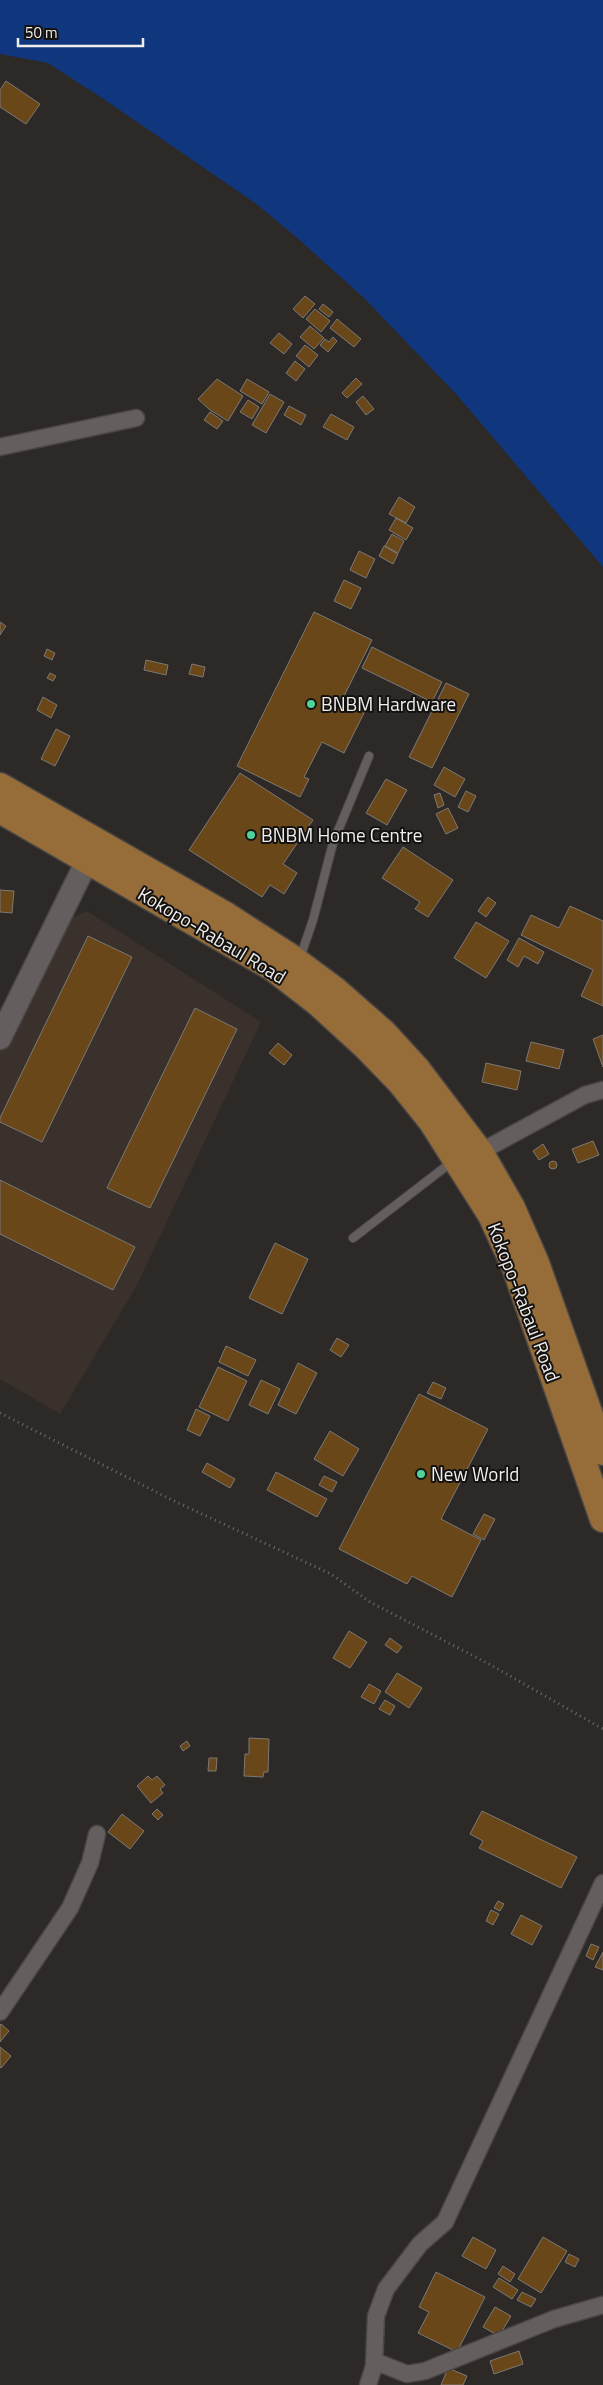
<svg xmlns="http://www.w3.org/2000/svg" width="603" height="2385" font-family="'Titillium Web',sans-serif">
<style>
.built{fill:#3a312d}
.water{fill:#10377d}
.building{fill:#694719;stroke:#7c7976}
.lines{fill:none;stroke-linecap:round;stroke-linejoin:round}
.lane-casing{stroke:#4a4645;stroke-width:10}
.street-casing{stroke:#4a4645;stroke-width:19}
.secondary-casing{stroke:#4a4645;stroke-width:25}
.primary-casing{stroke:#4a4645;stroke-width:29}
.path{stroke:#6f6c6a;stroke-width:3;stroke-dasharray:1 4;stroke-linecap:butt}
.lane{stroke:#645f5e;stroke-width:8}
.street{stroke:#645f5e;stroke-width:16}
.secondary{stroke:#645f5e;stroke-width:22}
.primary{stroke:#966d39;stroke-width:26}
.poi-dot{fill:#4ed399;stroke:#131211;stroke-width:2}
.labels{text-anchor:middle;stroke-width:4;stroke-linejoin:round;paint-order:stroke}
.poi-label{font-size:19px;fill:#f0edec;stroke:#131211;text-anchor:start}
.street-label{font-size:19px;fill:#f0edec;stroke:#131211}
</style>
<rect width="100%" height="100%" fill="#2c2927"/>
<path class="built" d="M87,911L261,1022L137,1285L60,1414L0,1379V1050L68,919Z"/>
<path class="water" d="M0,0H603V567L456,394L364,298L295,236L255,203L105,100L48,63L0,54Z"/>
<path class="building" d="M6,81L40,104L26,124L0,107V90Z
M305,296L315,304L303,318L293,309Z
M323,304L333,312L329,317L319,309Z
M315,309L330,321L321,332L306,319Z
M337,319L361,339L354,347L330,328Z
M310,326L324,338L314,349L300,337Z
M279,333L292,344L284,354L270,343Z
M333,337L337,341L328,352L320,345L325,339L329,342Z
M305,345L318,355L309,367L296,356Z
M295,361L305,369L296,381L286,373Z
M356,378L362,384L347,398L342,393Z
M217,379L243,396L228,421L210,410L198,399Z
M247,379L269,392L262,404L240,391Z
M270,394L284,402L266,433L252,425Z
M363,396L374,409L366,415L356,402Z
M248,400L259,407L252,419L240,412Z
M289,406L306,415L301,425L284,415Z
M210,412L223,421L217,429L204,420Z
M331,414L354,427L347,440L323,427Z
M399,497L415,507L406,523L389,514Z
M396,518L413,528L406,540L389,530Z
M392,534L404,541L398,553L385,546Z
M384,546L398,554L393,564L379,556Z
M359,551L375,559L366,578L350,570Z
M344,580L361,588L351,609L334,601Z
M314,612L372,640L343,698L366,709L344,753L322,742L304,777L309,779L300,797L237,766Z
M0,622L6,626L0,635Z
M372,647L442,682L432,702L362,668Z
M47,649L55,653L52,660L44,656Z
M146,660L168,665L166,675L144,670Z
M192,664L205,667L203,677L189,674Z
M50,673L56,676L53,681L47,678Z
M446,683L469,694L432,768L409,757Z
M43,697L57,705L51,718L37,710Z
M56,729L70,736L55,766L41,759Z
M444,767L465,779L455,797L434,785Z
M240,773L313,820L283,864L297,873L284,894L270,885L262,897L189,850Z
M386,779L407,790L387,825L366,813Z
M466,791L476,796L468,812L458,807Z
M440,793L444,805L438,808L434,795Z
M448,808L458,828L446,834L436,814Z
M403,847L453,880L428,917L415,909L420,902L382,878Z
M0,890L14,891L12,913L0,912Z
M488,897L496,903L486,917L478,911Z
M570,906L603,921V1006L581,996L593,970L521,935L531,915L559,928Z
M476,922L509,941L486,978L454,958Z
M88,936L132,957L42,1142L0,1122V1118Z
M519,938L544,952L538,964L524,956L518,967L507,960Z
M195,1008L237,1029L150,1208L107,1188Z
M603,1035V1067L593,1039Z
M531,1042L564,1050L559,1069L526,1061Z
M278,1043L292,1055L284,1065L269,1053Z
M486,1063L521,1071L517,1090L482,1082Z
M593,1141L599,1155L578,1163L572,1149Z
M543,1144L549,1154L539,1160L533,1151Z
M549 1165a4 4 0 1 1 8 0a4 4 0 1 1-8 0Z
M0,1180L135,1247L113,1290L0,1234Z
M275,1243L308,1259L282,1314L249,1298Z
M337,1338L349,1345L341,1357L330,1350Z
M226,1346L256,1360L248,1376L219,1362Z
M298,1363L317,1373L296,1414L278,1405Z
M218,1367L247,1381L228,1421L199,1407Z
M261,1380L280,1389L268,1414L249,1405Z
M433,1382L446,1388L441,1399L427,1393Z
M419,1394L488,1429L441,1519L481,1540L452,1597L412,1576L407,1584L339,1549Z
M196,1409L210,1416L200,1436L187,1430Z
M330,1431L359,1449L343,1476L314,1459Z
M207,1463L235,1479L230,1488L202,1472Z
M276,1472L327,1499L317,1517L267,1490Z
M324,1476L337,1482L332,1492L319,1485Z
M484,1514L495,1519L484,1540L473,1534Z
M349,1631L367,1642L350,1668L333,1658Z
M390,1638L402,1647L397,1653L385,1645Z
M397,1673L422,1688L409,1708L385,1692Z
M369,1684L381,1691L374,1704L361,1697Z
M385,1700L395,1706L390,1715L379,1709Z
M249,1738L269,1739L268,1772H264L263,1777L244,1776L245,1754H249Z
M187,1741L190,1746L183,1751L180,1746Z
M209,1758H217L216,1771H208Z
M148,1776L152,1780L157,1776L165,1785L160,1789L163,1793L151,1803L137,1786Z
M157,1809L163,1815L158,1820L152,1814Z
M482,1811L577,1857L561,1888L479,1848L483,1841L470,1834Z
M122,1814L144,1831L130,1849L108,1832Z
M498,1901L504,1904L500,1911L494,1908Z
M491,1910L499,1914L493,1925L486,1921Z
M521,1915L542,1926L532,1945L511,1934Z
M591,1944L599,1947L593,1960L586,1956Z
M603,1952V1970L595,1967Z
M1,2024L9,2031L0,2042V2025Z
M0,2047L11,2056L1,2068L0,2067Z
M473,2237L496,2250L486,2269L462,2256Z
M543,2237L567,2251L541,2293L518,2279Z
M569,2254L579,2259L575,2267L565,2262Z
M503,2266L515,2274L510,2282L498,2274Z
M436,2272L485,2297L457,2352L418,2333L429,2312L419,2307Z
M499,2278L518,2290L512,2299L493,2287Z
M522,2292L536,2299L531,2307L517,2300Z
M495,2307L511,2316L499,2336L483,2327Z
M519,2351L523,2364L494,2374L490,2361Z
M448,2368L467,2376L463,2385H441Z"/>
<g class="lines">
<defs>
<path id="lane" d="M300,958L313,920L333,843L369,756
M353,1238L453,1161"/>
<path id="street" d="M0,447L136,418
M480,1152L585,1095L603,1090
M0,2012L70,1908L90,1863L97,1834
M374,2361L407,2374L425,2371L554,2319L603,2305
M368,2385L374,2366L376,2316L386,2289L420,2244L445,2222L603,1883"/>
<path id="secondary" d="M0,1038L87,861"/>
<path id="primary" d="M0,786L224,914L289,956L335,990L384,1033L417,1069L480,1152L512,1208L536,1263L603,1452
M0,810L273,968L318,1003L365,1046L400,1082L432,1122L491,1215L515,1267L603,1519"/>
</defs>
<use href="#lane" class="lane-casing"/>
<use href="#street" class="street-casing"/>
<use href="#secondary" class="secondary-casing"/>
<use href="#primary" class="primary-casing"/>
<path class="path" d="M0,1413L172,1500L331,1574L370,1602L489,1664L603,1729"/>
<use href="#lane" class="lane"/>
<use href="#street" class="street"/>
<use href="#secondary" class="secondary"/>
<use href="#primary" class="primary"/>
</g>
<g class="poi-dot">
<circle cx="311" cy="704" r="5"/>
<circle cx="251" cy="835" r="5"/>
<circle cx="421" cy="1474" r="5"/>
</g>
<g class="labels">
<g class="poi-label">
<text x="321" y="711">BNBM Hardware</text>
<text x="261" y="842">BNBM Home Centre</text>
<text x="431" y="1481">New World</text>
</g>
<g class="street-label">
<text transform="translate(212 935) rotate(31)" y="7">Kokopo-Rabaul Road</text>
<text transform="translate(524 1302) rotate(69)" y="7">Kokopo-Rabaul Road</text>
</g>
</g>
<path d="M18 38v8h125v-8" fill="none" stroke="#f0edec" stroke-width="2.5"/>
<text x="25" y="38" font-size="15" fill="#f0edec" stroke="#131211" stroke-width="4" paint-order="stroke">50 m</text>
</svg>
